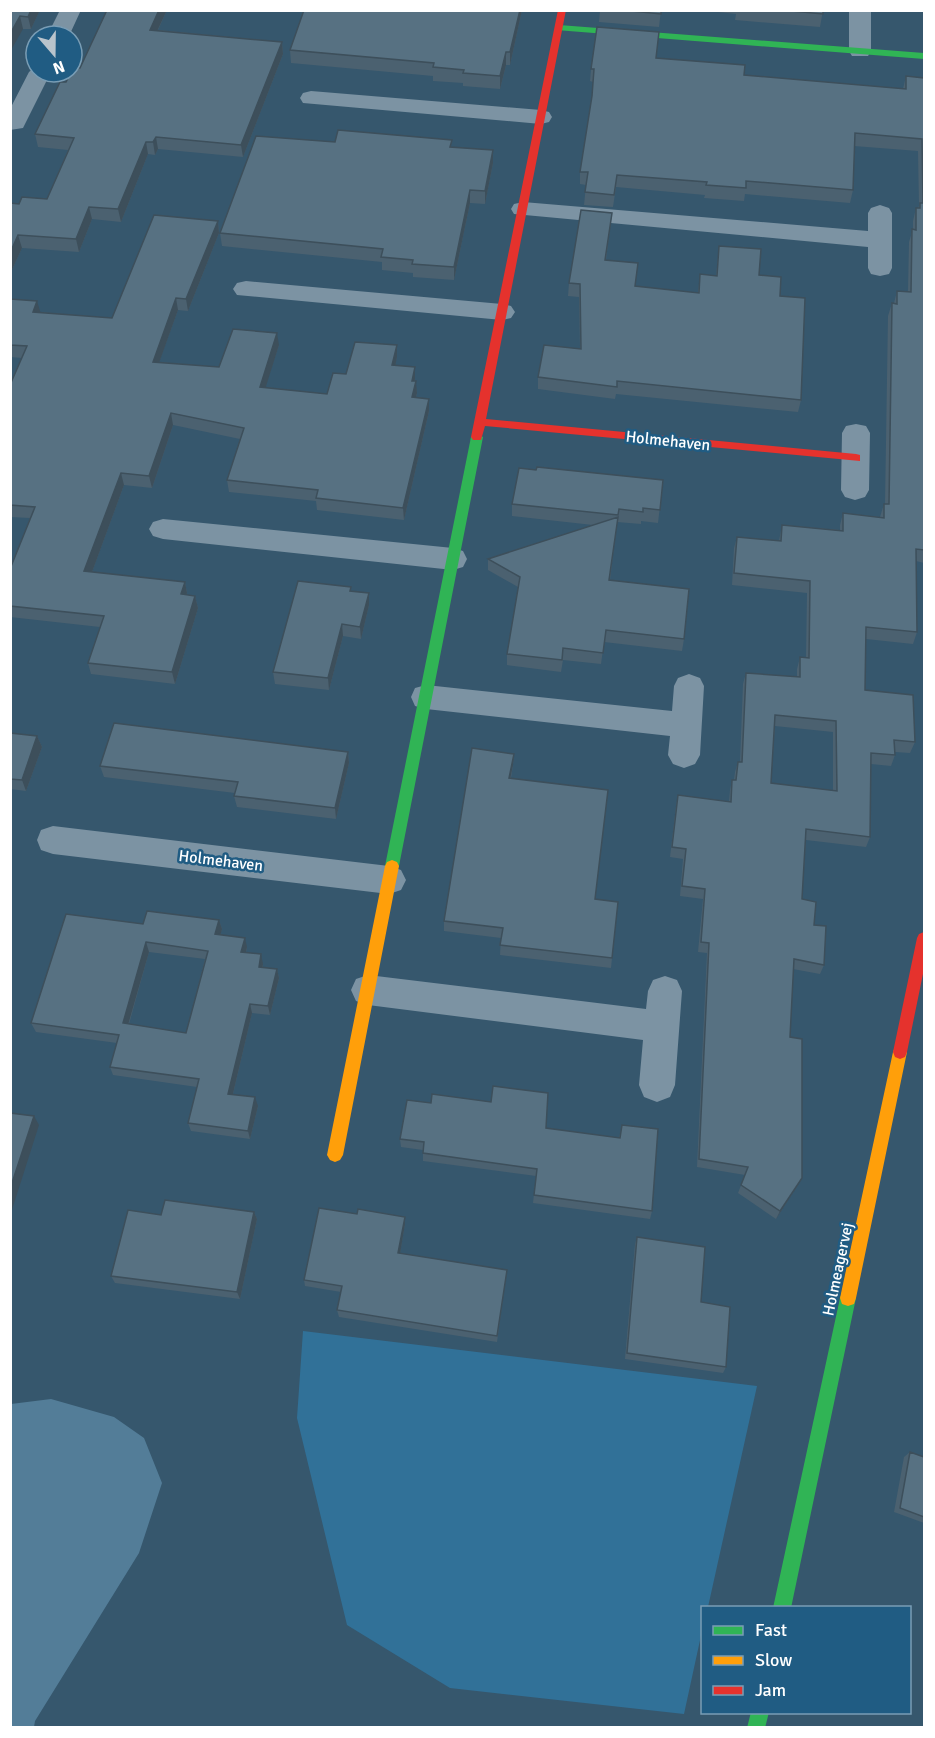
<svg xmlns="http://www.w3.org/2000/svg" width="935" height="1738" font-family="Signika,sans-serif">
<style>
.green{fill:#317198}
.water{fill:#537d98}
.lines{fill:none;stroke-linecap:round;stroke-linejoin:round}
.street{fill:#7c93a3;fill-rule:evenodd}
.fast{fill:#30b455;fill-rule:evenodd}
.slow{fill:#ff9f0a;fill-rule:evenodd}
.jam{fill:#e5322d;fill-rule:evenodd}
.wall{fill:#4b6170;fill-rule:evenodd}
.shaded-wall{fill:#3d4f5b}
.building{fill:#577182;stroke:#3d4f5b;stroke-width:1.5;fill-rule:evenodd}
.labels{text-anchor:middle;stroke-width:5;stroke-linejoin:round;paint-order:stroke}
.street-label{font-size:16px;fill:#fff;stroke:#205c83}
</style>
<rect width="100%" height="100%" fill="#36576d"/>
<path class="green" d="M303,1331L757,1386L708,1607L702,1608V1631L684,1714L450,1688L347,1625L297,1418Z"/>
<path class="water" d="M51,1399L114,1417L144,1438L162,1483L139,1553L35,1721L34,1727H11V1404Z"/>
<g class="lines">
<path class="street" d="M60,10H81L69,36H47Z
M849,10H871V51L868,56H852L849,51Z
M36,66V72H51L23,128L10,130V109L29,72Z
M311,91L541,110L549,112L552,117L549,122L541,124L303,103L300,98L303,93Z
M523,202L868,231V213L871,208L880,205L889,208L892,213V268L889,274L880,276L871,274L868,268V247L514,214L511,209L514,204Z
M246,281L502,304L511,306L515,312L511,318L502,320L237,295L233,289L237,283Z
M856,424L866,426L870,433L869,490L865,497L855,500L845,497L841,490L842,433L846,426Z
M163,519L453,548L463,551L467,559L463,567L453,570L163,539L153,536L149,529L153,522Z
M689,674L700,678L704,686L700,755L695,764L684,768L673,764L668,755L670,736L426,709L415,706L411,697L415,688L426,685L672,711L674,686L678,678Z
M53,826L389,866L401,870L406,880L401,890L389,894L53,854L41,850L37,840L41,830Z
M368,975L646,1009L648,991L653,980L665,976L677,980L682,991L675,1085L670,1097L657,1102L644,1097L639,1085L643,1040L368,1005L356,1001L351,990L356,979Z"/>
<path class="fast" d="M559,25L924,53V59L556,30L555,28Z
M477,433L483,437L399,866L397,870H387L385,866L471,437Z
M848,1290L854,1292L856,1298L791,1608H773L840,1298L842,1292Z
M751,1712H769L765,1728H747Z"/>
<path class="slow" d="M392,860L397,862L399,866L343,1155L340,1160L335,1162L330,1160L327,1155L385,866L387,862Z
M900,1045L905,1047L907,1052L856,1298L854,1304L848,1306L842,1304L840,1298L893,1052L895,1047Z"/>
<path class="jam" d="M558,10H566L486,419L856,454L860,455V461L485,426L481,440H473L471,437Z
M924,932V969L907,1052L905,1057L900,1059L895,1057L893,1052L917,938L919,934Z"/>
</g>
<path class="wall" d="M10,10H40L31,29H23Z
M107,10H167L158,30L282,42L283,54L243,157L158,149L155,155L148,154L121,222L92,219L79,252L22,248L10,274L19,204L47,199L68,150L38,147L35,134L66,82L80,68Z
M304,10H522L510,65H506L500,89L463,86V83L433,81V76L291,63L290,50Z
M600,10H661L659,27L599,22Z
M709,10H823L820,27L735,20L736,14L709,11Z
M656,58L744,75L903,89L906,76L924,78V563L916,561L917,632L913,644L866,639L865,690L915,742L910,753L895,752V755L891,766L871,764L870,837L866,847L806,840L802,899L814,925L824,965L820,974L793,969L790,1037L798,1185L776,1219L738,1193L745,1175L697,1167L707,953L698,952L703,899L680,896L683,859L670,857L676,806L678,795L729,802L730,790L732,780H734L735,772L738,762H740L743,684L746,673L797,677V669L800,657L806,658L807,593L732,585L734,548L737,537L779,541L782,525L840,530V525L843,513L880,517L884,504H885L888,316L892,303H894L897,291L908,292L909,242L913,229V221L916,208H918L919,206L918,151L854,146L853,190L850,203L745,194L744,201L704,198L705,195L616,187L613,207L584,205L586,185L580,184V172L592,97L593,82L590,81L591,69ZM775,726L833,732V791L771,783Z
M335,142L452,147L493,150V163L485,204L470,203L454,280L413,277V273L382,270V262L222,246L220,233Z
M612,213L606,260L635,287L698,293L700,274L716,276L719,246L759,275L780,296L801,400L798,412L616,394L615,399L538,389V377L580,348L579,297L568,296L569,283Z
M218,221L219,233L188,311L178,310L159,362L219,367L279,345L265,387L327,394L346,374L397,357L395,365L415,367V381L417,393L416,397L429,399V411L404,520L317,510L316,501L229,492L227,480L240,439L173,425L152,488L124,485L92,572L185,582L187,593V595L195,596L198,608L175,684L91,674L88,663L100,627L10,617V569L30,518L10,517V385L22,358L10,357V299L40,312L112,318Z
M663,480L658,523L641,521V524L617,522L610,580L684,639L682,651L604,642L601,664L563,660L561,672L507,665V654L518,587L488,570V559L593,525L512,516V504Z
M351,587V591L369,593V605L361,639L343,636L329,690L275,684L273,672Z
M10,733L37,736L42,747L26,791L10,789Z
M348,752L349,763L336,819L237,807L234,796L235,793L104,777L100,766Z
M514,754L513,765L511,778L595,899L612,958L611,968L500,955L501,938L444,931V921Z
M219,920L222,929L220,935L247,947L246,953L263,964V967L277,969L279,978L270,1015L252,1013L233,1094L258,1106L250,1139L191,1131L188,1123L197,1087L113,1075L110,1067L117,1043L36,1032L31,1023L143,924ZM149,952L205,959L186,1033L129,1024Z
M622,1125L652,1211L650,1219L533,1203L536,1176L423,1161V1150L401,1147L400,1139L546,1128L619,1138Z
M254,1212L257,1219L240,1299L115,1283L111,1276L161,1215Z
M357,1214L405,1217V1224L400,1253L506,1276L497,1342L339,1317L337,1310L341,1292L305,1286L304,1280Z
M637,1237L701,1302L726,1367L723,1373L625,1359L635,1244Z
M910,1452L924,1457V1523L894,1512L904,1457Z"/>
<path class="shaded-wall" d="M31,10H40L31,29L28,17Z
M159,10H167L152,42L150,30Z
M520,10H522L510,65V52Z
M20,16L23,29L10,52V34Z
M282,42L283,54L243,157L241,145Z
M506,52V65L500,89V76Z
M156,137L158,149L155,155L153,142Z
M146,142L148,154L121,222L118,209Z
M493,150V163L485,204V191Z
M470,190V203L454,280V267Z
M89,207L92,219L79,252L76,239Z
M218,221L219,233L188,311L186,299Z
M18,235L22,248L10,274V253Z
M176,298L178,310L155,374L153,362Z
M37,301L41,314L33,312Z
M277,333L279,345L262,399L260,387Z
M397,345V357L393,377L392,365Z
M415,367V379L412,393V381Z
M416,381L417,393L413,409L412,397Z
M429,399V411L404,520L403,508Z
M171,413L173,425L152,488L149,476Z
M121,473L124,485L88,583L84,571Z
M185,582L187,593L183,606L181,594Z
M369,593V605L361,639L360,627Z
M195,596L198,608L175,684L172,672Z
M342,624L343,636L329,690L328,678Z
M37,736L42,747L26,791L22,780Z
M348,752L349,763L336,819L335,808Z
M514,754L513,765L508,789L509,778Z
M219,920L222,929L218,944L215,934Z
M245,938L247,947L244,961L241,952Z
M146,942L149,952L126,1032L123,1023Z
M261,954L263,964L261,976L259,967Z
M277,969L279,978L270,1015L268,1006Z
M250,1004L252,1013L231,1102L228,1094Z
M255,1097L258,1106L250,1139L248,1131Z
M34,1116L39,1125L10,1216V1189Z
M802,1178L798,1185L776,1219L780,1211Z
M254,1212L257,1219L240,1299L237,1292Z
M405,1217V1224L399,1260L398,1253Z"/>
<path class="building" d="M10,10H31L28,17L20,16L10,34Z
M107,10H159L150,30L282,42L241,145L156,137L153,142H146L118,209L89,207L76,239L18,235L10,253V203L19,204L22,197L47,199L74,138L35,134L60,82H66L74,67L80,68Z
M304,10H520L510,52H506L500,76L463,73L464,70L433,67L434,63L290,50Z
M621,10H661V14Z
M781,10H823V14Z
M597,27L659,32L656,58L745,65L744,75L906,89V76L924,78V550L916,549L917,632L866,627L865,690L913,695L915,742L894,740L895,755L871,753L870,837L806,829L802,899L816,902L814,925L826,926L824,965L794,959L790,1037L802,1039V1178L780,1211L741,1185L748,1167L699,1159L709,943L701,942L705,889L682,886L686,849L672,847L678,795L731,802L732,780H736L738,762H742L746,673L800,677V657L809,658L810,581L734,573L737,537L781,541L782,525L843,531V513L884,518V504H889L892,303L897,304V291L911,292L912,229L916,230V208H920V203H923L922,139L855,133L853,190L746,181V188L706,185L707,182L617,175L614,195L585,192L588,172H580L592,96L594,69H591ZM775,715L836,721L837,791L771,783Z
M338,130L452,140L450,147L493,150L485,191L470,190L454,267L412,264L413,260L381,257L383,249L220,233L256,136L335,142Z
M581,210L612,213L605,260L638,263L635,286L699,293L700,274L717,276L719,246L761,249L759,275L781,277L780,296L805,298L801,400L617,381V387L538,377L544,345L581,349L580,284L569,283Z
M154,215L218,221L186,299L176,298L153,362L219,367L233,329L277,333L260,387L327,394L333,373L346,374L355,342L397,345L392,365L415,367L412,381H416L412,397L429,399L403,508L316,498L318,490L227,480L244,428L171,413L149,476L121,473L84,571L185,582L181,594L195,596L172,672L88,663L104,616L10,606V569L35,507L10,505V385L27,346L10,345V299L37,301L33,312L112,318Z
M537,467L663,480L660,510L643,508V512L619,509L618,515L512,504L519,468L536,470Z
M618,517L609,580L689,589L684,639L606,630L603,653L563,648L562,660L507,654L520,577L488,559Z
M298,581L351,587L350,591L369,593L360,627L342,624L328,678L273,672Z
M114,723L348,752L335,808L234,796L238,782L100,766Z
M10,733L37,736L22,780L10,779Z
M472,748L514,754L509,778L608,790L595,899L618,902L612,958L500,945L503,928L444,921Z
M147,911L219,920L215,934L245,938L241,952L261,954L259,967L277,969L268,1006L250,1004L228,1094L255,1097L248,1131L188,1123L199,1079L110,1067L119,1035L31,1023L66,914L143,924ZM146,942L208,951L186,1033L123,1023Z
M493,1086L548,1093L546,1128L620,1138L622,1125L658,1129L652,1211L534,1195L537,1169L423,1153L424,1142L400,1139L407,1100L431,1103L432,1094L491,1102Z
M10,1113L34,1116L10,1189Z
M165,1200L254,1212L237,1292L111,1276L128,1210L161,1215Z
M319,1208L357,1214L358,1209L405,1217L398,1253L507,1270L497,1336L337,1310L342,1286L304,1280Z
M637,1237L705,1247L701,1302L730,1307L726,1367L627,1353Z
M910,1452L924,1457V1517L900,1508Z"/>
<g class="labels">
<g class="street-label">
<text transform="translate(668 440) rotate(6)" y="6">Holmehaven</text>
<text transform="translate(221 860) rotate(7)" y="6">Holmehaven</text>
<text transform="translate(837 1269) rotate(-78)" y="6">Holmeagervej</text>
</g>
</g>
<rect width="935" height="1738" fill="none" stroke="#ffffff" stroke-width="24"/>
<rect x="701" y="1606" width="210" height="108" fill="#205c83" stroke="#799db5" stroke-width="1.5"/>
<rect x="713" y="1626" width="30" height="9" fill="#30b455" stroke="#799db5" stroke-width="1.5"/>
<text x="755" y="1636" font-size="18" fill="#ffffff">Fast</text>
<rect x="713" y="1656" width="30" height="9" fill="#ff9f0a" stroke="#799db5" stroke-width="1.5"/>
<text x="755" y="1666" font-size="18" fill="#ffffff">Slow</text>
<rect x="713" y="1686" width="30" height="9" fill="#e5322d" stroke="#799db5" stroke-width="1.5"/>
<text x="755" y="1696" font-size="18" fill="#ffffff">Jam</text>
<g transform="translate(54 54) rotate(160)"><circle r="28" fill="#205c83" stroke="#799db5" stroke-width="1.5"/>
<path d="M0-4.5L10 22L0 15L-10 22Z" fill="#b9c4cc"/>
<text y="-9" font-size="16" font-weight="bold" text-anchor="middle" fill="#ffffff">N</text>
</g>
</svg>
